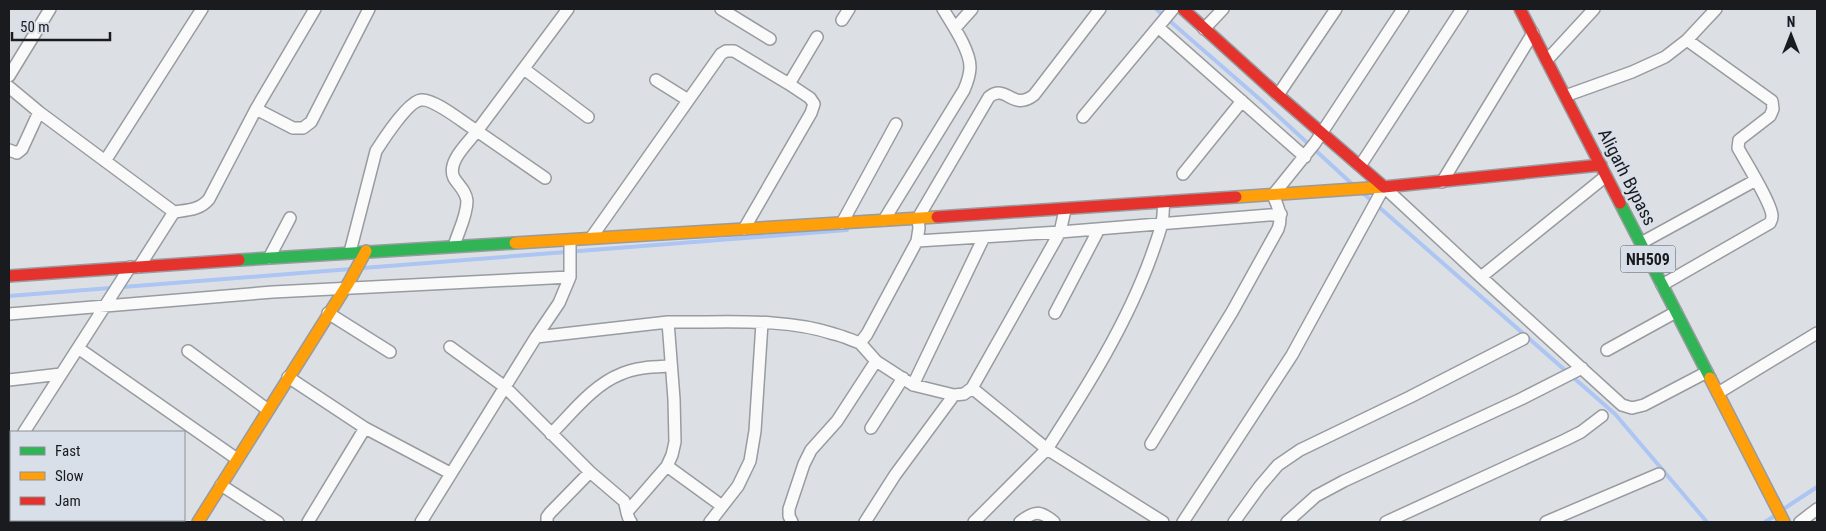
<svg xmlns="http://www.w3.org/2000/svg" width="1826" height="531" font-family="'Roboto Condensed',sans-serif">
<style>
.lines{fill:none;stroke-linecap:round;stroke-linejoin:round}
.stream{stroke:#adc5f2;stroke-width:4}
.street-casing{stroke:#989b9f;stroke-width:14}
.fast-casing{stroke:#989b9f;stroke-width:14}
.slow-casing{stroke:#989b9f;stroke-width:14}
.jam-casing{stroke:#989b9f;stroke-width:14}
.street{stroke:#fafafb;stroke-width:11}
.fast{stroke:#30b455;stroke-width:11}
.slow{stroke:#ff9f0a;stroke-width:11}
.jam{stroke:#e5322d;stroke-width:11}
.labels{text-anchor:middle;stroke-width:4.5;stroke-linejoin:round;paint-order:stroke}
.shield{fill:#d9dfe8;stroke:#53565b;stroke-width:1}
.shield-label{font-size:16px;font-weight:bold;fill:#191b1e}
.street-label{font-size:18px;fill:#191b1e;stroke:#d9dfe8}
</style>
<rect width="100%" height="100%" fill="#dce0e4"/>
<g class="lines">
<path class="stream" d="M1156,9L1263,102L1351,183
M1364,194L1615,414L1707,522
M363,268L847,230
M9,296L351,269
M1785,508L1817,487
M1765,522L1773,517"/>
<defs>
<path id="street" d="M721,9L770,39
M842,20L849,9
M1158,27L1305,157
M955,28L972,9
M1204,29L1223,9
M1547,60L1594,9
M524,69L588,117
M9,76L50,9
M656,80L688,100
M9,87L39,112L174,212L139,267
M1278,95L1336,9
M1565,96L1632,72L1665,57L1687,40L1716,9
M256,109L293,128H303L311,122L369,9
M1083,117L1173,9
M9,150L17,153L22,149L39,112
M105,161L202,9
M1360,166L1462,9
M1183,174L1242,101
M1442,182L1533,33
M1163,202C1165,221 1158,236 1152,254C1127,324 1087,387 1047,449L1163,522
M174,212C188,210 200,210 209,199L256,109L315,9
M884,220L964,90C967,83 970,75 970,67C970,50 952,24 943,9
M842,223L896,124
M744,229L811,113L814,104L810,98L789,84
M591,238L721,54L726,51H734L789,84L817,37
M917,241L1060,232L1281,214
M1641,243L1756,180
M454,246C458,232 467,216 467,201C466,191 459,186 454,178C446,162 468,143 477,131L545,178
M350,252L376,151C383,140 408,101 421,100C434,98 465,124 477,131L568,9
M269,258L290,218
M1481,277L1606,176
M1662,285L1770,223C1771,220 1772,220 1772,216C1772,204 1745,161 1738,148L1739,140L1770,116L1773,109L1772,101L1687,40
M328,313L390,352
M1055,313L1099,229
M9,314L273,292L570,277
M536,337L668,322
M860,343L876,361L913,385L954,395L964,394L972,388L1060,232L1065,210
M450,347L505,387L590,472L624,501C627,508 626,516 631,522
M78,348L237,459
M1607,350L1676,312
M188,351L268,410
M288,377L365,428L450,473
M9,380L61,374
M913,385L984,237
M972,388L1047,449L974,522
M1718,393L1817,333
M871,428L903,378
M24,432L130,267
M551,434C572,413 593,385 621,374C637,367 654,367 671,366
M1151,444L1232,312L1278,229C1283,216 1278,207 1273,195L1315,143L1403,9
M9,456L11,452
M667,466L722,506
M221,485L278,522
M627,512L667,466L672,455L675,442L674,399L668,322C721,323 784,317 834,334C843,336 851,340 860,343L867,334L917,241L919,228L918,218L989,97C1007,83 1012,112 1034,95L1100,9
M74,520L78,522
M93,522L95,520
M308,522L365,428
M421,522L536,337L559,303L570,277V240
M547,522V517L550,513L590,472
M710,522L738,486L750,461L755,431L762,323
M792,522L789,516V509L804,464L811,450L837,421L876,361
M865,522L895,475L954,395
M1020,522C1034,511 1040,510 1054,522
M1183,522L1292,355L1384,187L1481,277L1622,405L1632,408L1644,405L1707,372
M1234,522L1260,486L1278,465L1300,450L1410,397L1523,339
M1287,522L1316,496L1344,481L1521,399L1582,368
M1386,522L1565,440L1581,432L1602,416
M1546,522L1659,474
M1800,522L1817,509"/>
<path id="fast" d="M1620,203L1710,378
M239,260L515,243"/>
<path id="slow" d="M1236,197L1384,187
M515,243L937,217
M1710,378L1784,522
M198,522L349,282L366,251"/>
<path id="jam" d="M1183,9L1278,95L1384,187L1601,165
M1520,9L1620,203
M937,217L1236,197
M9,276L239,260"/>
</defs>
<use href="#street" class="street-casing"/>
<use href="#fast" class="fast-casing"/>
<use href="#slow" class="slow-casing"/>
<use href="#jam" class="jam-casing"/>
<use href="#street" class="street"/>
<use href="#fast" class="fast"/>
<use href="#slow" class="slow"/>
<use href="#jam" class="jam"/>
</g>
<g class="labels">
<rect class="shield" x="1620.5" y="245.5" width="55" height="27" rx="4"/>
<g class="shield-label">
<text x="1648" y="265">NH509</text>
</g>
<g class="street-label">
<text transform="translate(1627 177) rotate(63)" y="6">Aligarh Bypass</text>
</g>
</g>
<rect width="1826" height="531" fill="none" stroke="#191b1e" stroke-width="20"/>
<rect x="10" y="431" width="175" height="90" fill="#d9dfe8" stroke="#8c9197"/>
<rect x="20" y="447" width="25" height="8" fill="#30b455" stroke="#8c9197"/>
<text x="55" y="456" font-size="15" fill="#191b1e">Fast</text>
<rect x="20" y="472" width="25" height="8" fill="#ff9f0a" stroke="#8c9197"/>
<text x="55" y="481" font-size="15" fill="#191b1e">Slow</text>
<rect x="20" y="497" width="25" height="8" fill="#e5322d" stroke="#8c9197"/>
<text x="55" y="506" font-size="15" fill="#191b1e">Jam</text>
<g transform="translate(1791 35)" stroke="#d9dfe8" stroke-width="4" paint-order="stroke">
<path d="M0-4L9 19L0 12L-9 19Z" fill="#191b1e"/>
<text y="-8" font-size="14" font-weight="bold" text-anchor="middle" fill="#191b1e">N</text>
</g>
<path d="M12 32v8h98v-8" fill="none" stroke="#191b1e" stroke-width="2.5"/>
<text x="20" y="32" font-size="15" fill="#191b1e" stroke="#d9dfe8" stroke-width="4" paint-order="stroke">50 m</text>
</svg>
